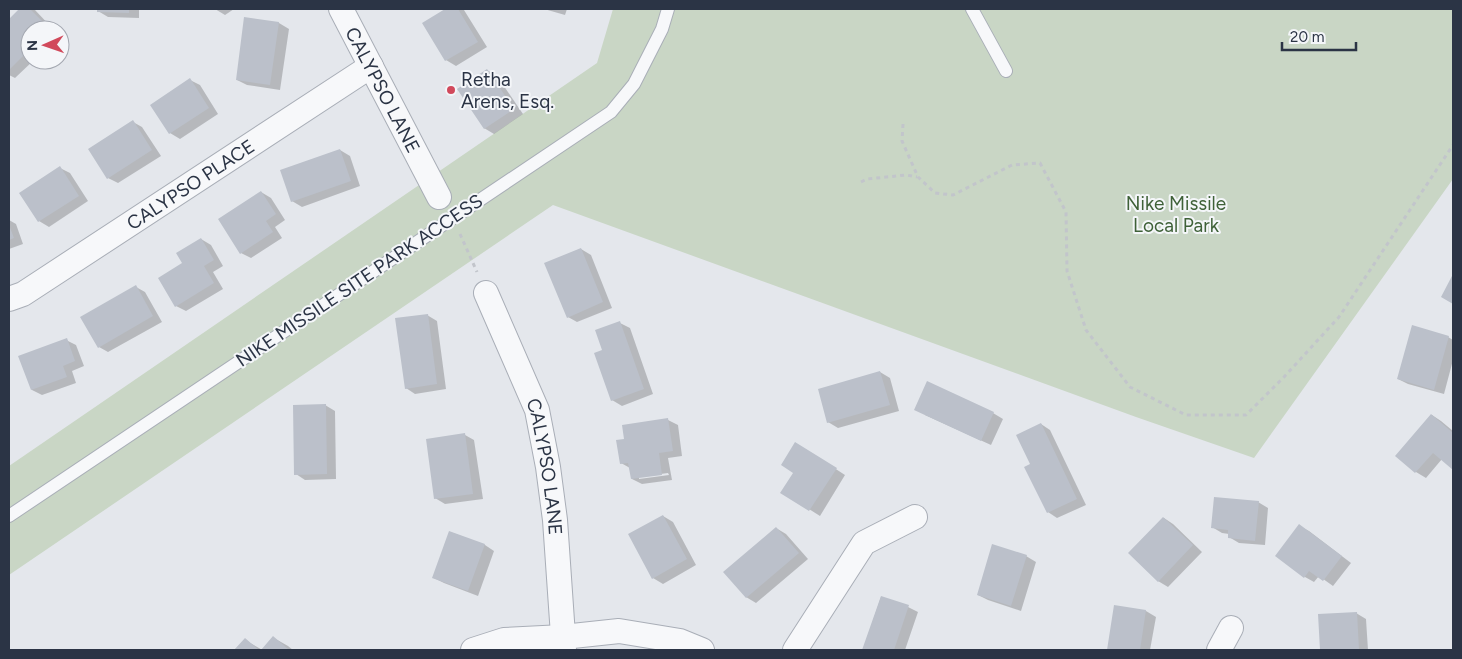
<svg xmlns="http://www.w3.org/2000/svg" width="1462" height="659" font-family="Figtree,sans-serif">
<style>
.green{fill:#c9d6c5}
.shadow{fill:#0003;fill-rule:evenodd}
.building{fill:#bbc0ca}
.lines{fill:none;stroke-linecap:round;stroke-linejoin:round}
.service-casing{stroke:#a9aeb7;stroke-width:14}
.minor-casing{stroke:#a9aeb7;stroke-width:26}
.path{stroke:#c2c5cb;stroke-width:3;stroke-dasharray:4 4;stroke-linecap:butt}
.service{stroke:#f7f8fa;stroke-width:12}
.minor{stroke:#f7f8fa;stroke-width:24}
.poi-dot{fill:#d1495b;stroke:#f4f6f9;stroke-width:2}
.labels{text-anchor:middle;stroke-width:4;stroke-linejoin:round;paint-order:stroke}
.poi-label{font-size:19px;fill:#2b3445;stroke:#f4f6f9;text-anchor:start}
.street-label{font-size:19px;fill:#2b3445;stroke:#f4f6f9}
.park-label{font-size:19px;fill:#3f6138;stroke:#f4f6f9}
</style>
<rect width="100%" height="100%" fill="#e4e7ec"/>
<path class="green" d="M613,9H1453V179L1254,458L1136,417L553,205L9,575V466L597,63Z"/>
<path class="shadow" d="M21,9H32L35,10L54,30H30V60H34L15,78L9,75V21Z
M98,9H139V18L108,17L98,11Z
M215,9H234L225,15Z
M447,9H461L464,10L487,47L456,66L446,60L424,23Z
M544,9H567L565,15Z
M246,19L279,23L289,29L280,90L247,85L237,80Z
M487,70L497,76L523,114L494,134L484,128Z
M190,80L200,85L218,114L180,139L170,133L152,105Z
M133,122L142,127L161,156L118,183L108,178Z
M340,150L350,156L360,186L302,207L292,201Z
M60,168L70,173L88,201L49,227L39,221Z
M261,192L271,198L285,220L275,227L282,238L251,258L241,253Z
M9,220L16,224L23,244L9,249Z
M201,239L211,245L223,266L213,272L223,289L186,311L176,306L184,263Z
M581,249L591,255L612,308L577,322L568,317Z
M136,287L145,292L162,322L108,352L99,347Z
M427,315L437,321L446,389L415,394L406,388Z
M620,323L630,328L653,394L622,406L612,400Z
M1448,337L1453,340V360L1444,394L1408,384L1398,379Z
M66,340L76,345L84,366L72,371L76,383L42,395L32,390L20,357Z
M880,372L890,378L899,411L838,428L828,422Z
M325,405L335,411L336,479L305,480L296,474Z
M993,413L1003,419L991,445L925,415Z
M1432,415L1441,421L1453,431V468L1442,459L1426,478L1416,472L1397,456Z
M668,420L678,425L682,456L668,458L672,480L642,484L632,479L630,468L621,463L625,440ZM668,473L669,475L639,479V477Z
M1041,424L1050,430L1086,505L1057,518L1048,512L1032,465Z
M465,435L474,440L483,499L445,504L435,498Z
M805,449L845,475L820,516L782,492L794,473Z
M1258,502L1268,508L1265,545L1239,543L1229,537V534L1222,533L1212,527Z
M663,516L673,522L696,565L663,584L653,578Z
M1164,518L1173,524L1202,552L1168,587L1158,581Z
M1299,526L1309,531L1351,563L1333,586L1319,576L1314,582L1305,577Z
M776,528L786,534L808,559L756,603L746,597Z
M450,532L485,545L494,551L478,596L444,583L434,578Z
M1026,556L1036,562L1021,611L988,600L978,595Z
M881,597L908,607L918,612L905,650H863Z
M1115,607L1146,611L1156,617L1150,650H1108Z
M1356,613L1366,619L1368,650H1321L1319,615Z
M274,638L288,646L293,650H263Z
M245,640L259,648L262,650H236Z"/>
<path class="building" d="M19,9H30L50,29L30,30V49L9,70V19Z
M97,9H129V13L97,12Z
M445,9H458L478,42L445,61L422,23Z
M244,17L279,22L270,85L236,80Z
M487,69L514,109L484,129L457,89Z
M190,78L209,108L169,134L150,105Z
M133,120L152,150L107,179L88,149Z
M340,149L351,181L291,202L280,170Z
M60,166L79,196L38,222L19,193Z
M261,191L276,214L266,221L273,232L240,254L218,219Z
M9,225L14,238L9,240Z
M201,238L214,260L204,266L214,283L175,307L158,278L182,263L176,253Z
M581,248L603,302L567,318L544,263Z
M1453,274V304L1441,297Z
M136,285L153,316L98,348L80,317Z
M428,314L437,384L405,389L395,318Z
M620,321L644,389L611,401L594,353L602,350L595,330Z
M1412,325L1449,336L1434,390L1397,379Z
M67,338L75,361L63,366L67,377L31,390L18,356Z
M880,371L890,405L827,423L818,389Z
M927,381L994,412L981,441L914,410Z
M326,404L327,474L294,475L293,405Z
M1431,414L1453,433V470L1433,453L1415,473L1395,456Z
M668,418L673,451L659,453L662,475L631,479L628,463L620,464L616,440L624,439L622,425Z
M1041,423L1077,499L1047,513L1024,467L1030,464L1016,435Z
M465,433L473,494L434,499L426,439Z
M795,442L837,468L809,511L780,493L793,473L781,465Z
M1214,497L1259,501L1255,541L1228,538V530L1211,528Z
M663,515L687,559L652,579L628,534Z
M1163,517L1193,545L1158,582L1128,553Z
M1299,524L1342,556L1323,581L1309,571L1304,578L1275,556Z
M776,527L799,553L746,598L723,572Z
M449,531L485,544L468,591L432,578Z
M992,544L1027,555L1011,606L977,595Z
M881,596L909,605L894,650H862Z
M1114,605L1146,610L1140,650H1107Z
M1357,612L1359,650H1320L1318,614Z
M273,636L289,650H261Z
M245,638L259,650H234Z"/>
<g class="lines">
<defs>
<path id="service" d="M972,9L1006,71
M9,516L611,112L634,84L662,29L668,9"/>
<g id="minor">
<path id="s1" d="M341,9L439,197"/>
<path id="s2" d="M486,293L537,410L548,467L555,520L564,650"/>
<path id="s3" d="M9,299L23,294L371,66"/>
<path d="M473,650L504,640L563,637L619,631L680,641L702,650"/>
<path d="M795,650L864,543L915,517"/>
<path d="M1219,650L1231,628"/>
</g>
</defs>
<use href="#service" class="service-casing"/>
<use href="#minor" class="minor-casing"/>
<path class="path" d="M903,124L902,141L918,177L935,193L953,195L1012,165L1040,163L1066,212L1067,271L1086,330L1130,387L1186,415H1246L1284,377L1339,317L1453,145
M861,182L867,179L906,175L917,177
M460,234L477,272"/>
<use href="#service" class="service"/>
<use href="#minor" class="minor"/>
</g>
<circle class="poi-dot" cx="451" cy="90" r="5"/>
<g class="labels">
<g class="poi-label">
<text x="461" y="86">Retha<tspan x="461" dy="22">Arens, Esq.</tspan></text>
</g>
<g class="street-label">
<text dy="7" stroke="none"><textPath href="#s1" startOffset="91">CALYPSO LANE</textPath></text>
<text dy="7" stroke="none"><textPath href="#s3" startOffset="215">CALYPSO PLACE</textPath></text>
<text transform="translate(359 280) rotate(-34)" y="7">NIKE MISSILE SITE PARK ACCESS</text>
<text dy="7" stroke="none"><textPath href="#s2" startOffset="185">CALYPSO LANE</textPath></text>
</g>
<g class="park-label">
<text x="1176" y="210">Nike Missile<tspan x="1176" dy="22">Local Park</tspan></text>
</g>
</g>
<rect width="1462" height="659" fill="none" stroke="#2b3445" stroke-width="20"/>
<g transform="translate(45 45) rotate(268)"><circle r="24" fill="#f4f6f9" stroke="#a4a8b1"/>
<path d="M0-4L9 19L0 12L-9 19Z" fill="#d1495b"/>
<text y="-8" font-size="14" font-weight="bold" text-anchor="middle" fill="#2b3445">N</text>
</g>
<path d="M1282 42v8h74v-8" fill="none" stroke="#2b3445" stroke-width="2.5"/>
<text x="1290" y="42" font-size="15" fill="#2b3445" stroke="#f4f6f9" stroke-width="4" paint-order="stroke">20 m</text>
</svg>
